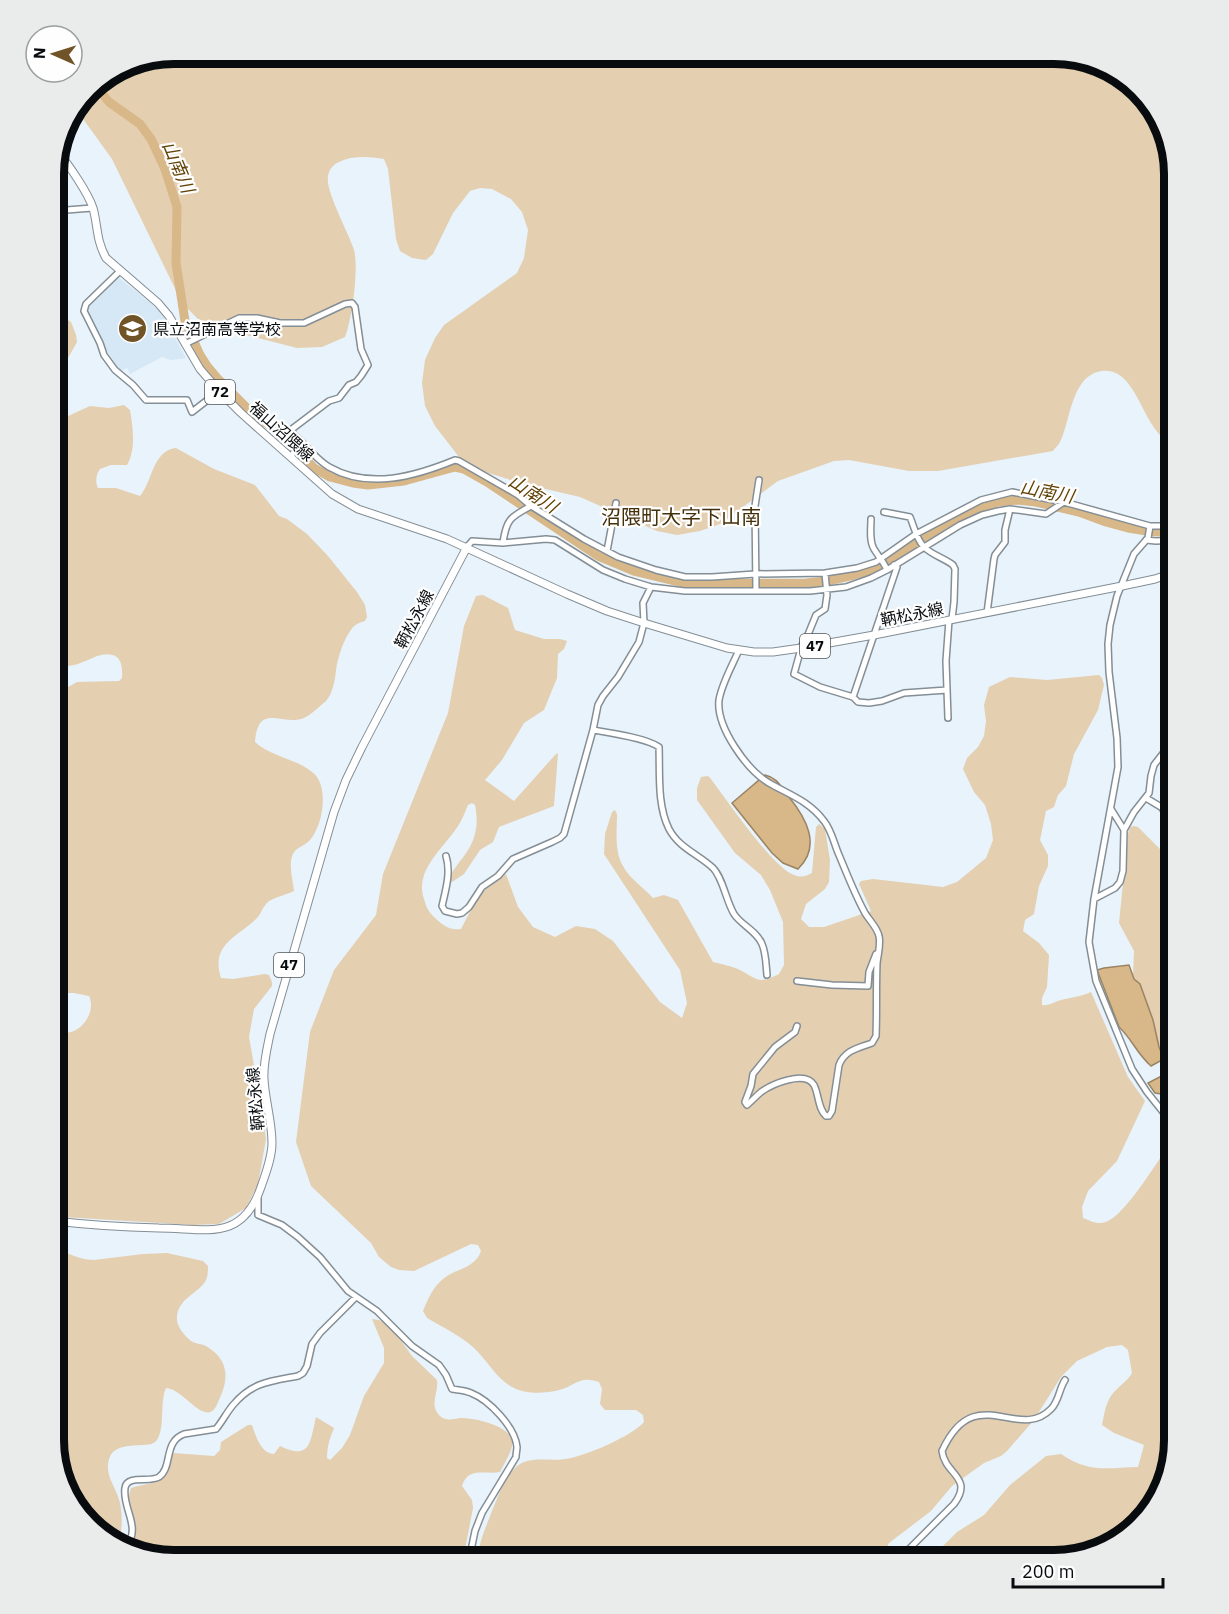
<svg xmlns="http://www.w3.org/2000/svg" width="1229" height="1614" font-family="'IBM Plex Sans','Noto Sans JP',sans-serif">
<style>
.built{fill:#d6e8f5}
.green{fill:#e4cfb1}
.water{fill:#d8b788;stroke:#9a8464;stroke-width:1.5}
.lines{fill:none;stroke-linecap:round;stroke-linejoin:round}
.river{stroke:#d8b788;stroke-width:9}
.minor-casing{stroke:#848e95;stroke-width:8}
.major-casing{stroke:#848e95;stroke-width:9}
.minor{stroke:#fff;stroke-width:5}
.major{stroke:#fff;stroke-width:7}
.labels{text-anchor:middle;stroke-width:4.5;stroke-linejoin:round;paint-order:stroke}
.shield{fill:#fefefe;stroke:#525557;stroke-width:1.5}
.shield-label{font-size:15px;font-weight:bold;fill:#090c0f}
.poi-label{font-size:16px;fill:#090c0f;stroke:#fefefe;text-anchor:start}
.street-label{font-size:16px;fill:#090c0f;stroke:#fefefe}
.water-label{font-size:18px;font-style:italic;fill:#624205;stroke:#fefefe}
.quarter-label{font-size:20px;fill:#442f09;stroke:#fefefe}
.rim{fill:none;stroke:#090c0f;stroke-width:8}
</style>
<rect width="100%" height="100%" fill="#e8f3fc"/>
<path class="built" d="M117,276L153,305L162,314L186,358L171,360L162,357L130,374L127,368L120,371L102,343L86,310V306Z"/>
<path class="green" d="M175,54H1062L1114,70L1155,108L1175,175V442C1143,440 1140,366 1102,371C1070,375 1071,424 1059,444C1057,446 1055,448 1053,451L938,471H909L849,460L834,461L778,481L720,524L700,531L677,535L657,531L580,497L520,483L482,471L459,457L435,426L425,406L422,383L425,360L435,338L444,325L517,273L524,258L528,230L522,212L511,199L492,189L480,188L470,191L453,213L433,254L426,260L412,258L400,251L396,239L388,169L384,159C369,157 354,155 339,162C334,164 329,169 328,176C325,191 349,233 354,250C359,268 352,320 345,337L322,347L297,348L246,335L198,319L182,303L112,159L81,116L75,110L95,84L129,63Z
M54,311L71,322L76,335L77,342L68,358L57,387L66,417L90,406L109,408L124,405L130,410C133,427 136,450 127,465H111L100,469C96,474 95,482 98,488H116L140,496C153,481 152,451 176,448L214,469L255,485L279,516L287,519L307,534L328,556L357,592L365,605L367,617L365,621C361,622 356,624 353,627C344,638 338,656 336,670C335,680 333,693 326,701C320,706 311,715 304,718C283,727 258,701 255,742C271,757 295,758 312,772C330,785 323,825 310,840C305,846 296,847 293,854C288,864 293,880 294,891C286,895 272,898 268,902C263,906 261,914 257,918C238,937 210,944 221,978L233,979L265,974L269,975L272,982V986L254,1009L249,1037L255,1071L257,1099L262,1112L266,1139L258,1184L246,1208L219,1224L193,1225L63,1217L54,1214V1035C60,1034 69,1033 74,1031C87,1025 95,1008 89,996L74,993H57L54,990V695L77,682L119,681L122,678C123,663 120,651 101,655C95,656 89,660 83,662C74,666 64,666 54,670Z
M483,595L508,608L515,630L544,639H560L567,641L564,649L558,654L557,678L544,710L524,723L502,760L485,780L514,801L555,755L558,753L554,806L499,827L493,842L480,850L464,874L452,882L448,880C452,871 458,864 464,856C476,840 479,825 475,805L472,803L468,805C465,812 462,820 458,826C444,848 414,870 424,899C426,906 428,911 433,916C441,924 449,931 461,929L477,898L488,887L506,874L518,907L533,927L555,937L576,926L595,929L613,941L660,1002L682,1018L687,1003L680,970L604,854L605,834L612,812L615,810L617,814C617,831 614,851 623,866C629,878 644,888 653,898L664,895L678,900L713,962C721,964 731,966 738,969C758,979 757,985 779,974L784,965L783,922L770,890L761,875L735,853L697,800V788L701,777L708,776L711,779C726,799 773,868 794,875C801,878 807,876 812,873L816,827L819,824L825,829L830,860L829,882L825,889L806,904L801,919L809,927H824L871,911L859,884L861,881L873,879L943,887L957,882L986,858L993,840L991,824L985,805L974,792L963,769L967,758L978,747L984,736L986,721L984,705L989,687L1010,677L1047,680L1099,675L1102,678L1104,685L1098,710L1074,754L1066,786L1058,795L1054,807L1046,811L1040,840L1048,855V866L1039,886L1034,914L1025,920L1023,931L1039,943L1049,955L1047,987L1042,998V1005C1050,1006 1053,1002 1061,1000C1073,997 1079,997 1091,992L1128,1077L1145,1101L1117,1161L1088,1191L1082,1207L1083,1218C1091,1221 1097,1225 1106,1222C1124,1216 1155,1165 1167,1148L1175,1145V1239L1168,1244L1169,1248L1175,1250V1440L1159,1499L1121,1540L1055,1560H929L957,1532L984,1515L1010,1485L1046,1456L1061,1454C1089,1473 1106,1468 1138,1467L1144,1445L1114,1433L1102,1425C1105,1411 1106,1398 1118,1388C1123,1383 1128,1380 1132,1373L1128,1350L1122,1345L1107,1347L1077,1361L1061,1377L1034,1420L1007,1451L1001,1456L984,1463L952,1486L931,1511L889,1543L881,1560H478C478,1543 486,1527 492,1511C498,1497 504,1478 516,1467C530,1455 549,1462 565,1459C584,1457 632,1436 644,1422L643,1415L636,1410H605L600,1404L602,1389L599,1382C579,1375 575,1386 559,1390C548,1393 533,1394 522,1391C499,1385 490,1363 474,1348C464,1338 441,1326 427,1318L423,1311C428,1299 433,1287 443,1279C456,1268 475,1269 481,1251L478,1245L471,1244L414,1271L399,1270L391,1267L379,1257L371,1243L311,1186L296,1142L310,1032L334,970L376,915L383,874L448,713L464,626L476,596Z
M1171,762H1175V788L1161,774Z
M1134,826L1138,827L1161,850L1175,853V1060L1172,1061L1159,1047L1153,1020L1140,985L1134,979L1133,975L1134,951L1119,923L1128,834L1130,827Z
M54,1248C61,1248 63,1251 69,1254C76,1257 86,1260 94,1260L143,1254L167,1253L203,1261L208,1266C208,1270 208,1276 206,1280C199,1294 176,1298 177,1320C177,1327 187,1339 193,1342C197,1344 202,1344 206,1346C230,1360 229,1380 218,1402C216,1408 212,1414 205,1412C193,1409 180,1389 166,1388C159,1403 166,1432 155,1442C148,1449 115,1439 109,1459C104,1476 117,1488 120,1503C123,1518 122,1531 118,1545L115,1544L74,1506L54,1439Z
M372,1319L379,1320L390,1325L412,1356L437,1380C439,1392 429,1404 439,1415C445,1422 453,1419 460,1418C475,1418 516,1426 512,1446C510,1455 504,1464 500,1472C485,1475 468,1466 462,1486L472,1500L473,1508L463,1560H174L130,1548L131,1526L128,1499L131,1488C139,1485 147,1485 155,1482C165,1478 170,1463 173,1453L214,1456L220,1450L221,1442L248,1425H252C256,1437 261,1453 274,1454L280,1446C311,1461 310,1442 316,1417L334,1428C330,1438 327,1446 327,1458L330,1460L342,1448L350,1435L364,1396L384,1363V1348Z"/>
<path class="water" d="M765,775C778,778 780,786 789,797C806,818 822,846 798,869L783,863L772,853L732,803Z
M1129,965L1134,979L1140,984L1153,1020L1159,1047L1164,1059L1151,1066C1137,1054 1132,1039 1119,1027L1097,970L1104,968Z
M1175,1069V1105L1168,1095L1155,1093L1148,1083Z"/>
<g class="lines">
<path class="river" d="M95,85L109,102L140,124L151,139L165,169L177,207L176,263L185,321L200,355L207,366L217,378L253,414L283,434L314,468L330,477L353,483L368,485L404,481L455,467L464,469L487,482L598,556L634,571L688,584L806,583L828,581L854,575L871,570L899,555L926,536L980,508L998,502L1017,500L1036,502L1079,512L1106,522L1128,528L1153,532L1175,531"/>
<defs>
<path id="minor" d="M54,211L92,208
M120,271L86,304L84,311L100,343L104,355L115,370L133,385L146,400H187L192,412L219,391
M185,344L239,318H257L280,323H304L345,304L352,303L355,307L361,349L368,365L361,376L356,382L349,385L339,398L329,401L292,429L293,434L302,442L291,456
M302,442C310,451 319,461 329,467C369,490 416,476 455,460L459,461L518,495L531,506L584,539L618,557L656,570L685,577H712L755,574L825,573L857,568L876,562L916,534L981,500L1012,492L1064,502
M884,512L910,517C914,526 916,539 924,547C932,555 944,558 953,565L955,569L954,602L952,619
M871,519C871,528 869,541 874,549C878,556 884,562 887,570
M1150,526L1148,538L1134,554L1117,596L1110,625L1108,644L1109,672L1117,738L1118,767L1094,899L1089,942L1096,981L1132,1069L1147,1092L1175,1127
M1146,540L1156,541L1175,540
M503,543C506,520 510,517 531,506
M467,547L472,541L503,543L546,539L555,540L603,570L625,579L651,587L685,591H810L846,587L871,578L887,570L960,525L982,515L998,511L1010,509L1046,514L1064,502L1150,526H1175
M607,551L616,503
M825,573L827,595L825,609L816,615L807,637L802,645L794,674L820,687L853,697L858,702L869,703L882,701L904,693L947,690
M756,591L755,506L759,480
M987,613L994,559L995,555L1005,542V530L1010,509
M739,650C732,666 722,683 719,700C716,727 747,770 769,783C790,795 809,801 824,821C832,831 834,844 839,855C847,874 855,895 865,913C869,920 877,927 879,936C881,944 878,954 877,963C876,987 877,1011 876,1036L872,1043C858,1048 845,1050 839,1065L832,1111L829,1116H826C818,1109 819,1095 814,1085C805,1070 772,1084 761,1092C756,1096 752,1101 747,1105L745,1102L751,1086L753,1074L775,1047L795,1032L797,1026
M1171,657H1175
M853,697L897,567L894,565
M948,718L946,661L949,620
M593,730C611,733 646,738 659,747C660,774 657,805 669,829C679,848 698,854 713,868C723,878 726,901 734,914C741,925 757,931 762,944C766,953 766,965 767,975
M1146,798L1161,807L1165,812L1172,818
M1111,809L1124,830
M446,856C451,872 446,889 442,906L445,911L457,914L462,913L469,907L482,887L498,876L513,859L552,842L560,838L564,834L593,730L598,705L603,696L618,677L639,642L644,623L643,603L651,587
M1094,899L1115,888L1120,882L1123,871L1124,830L1134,812L1149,793L1151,776L1154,765L1168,747L1175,730
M797,981L832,985L868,986L869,972L876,954
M258,1197V1215L282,1225L298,1237L320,1257L348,1291L377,1311L412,1346L439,1365L446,1375L452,1389C458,1390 465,1390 471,1393C489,1400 515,1427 517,1447C517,1450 516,1453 516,1457L482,1513L475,1531L469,1560
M126,1547C142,1527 122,1509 125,1488C127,1474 150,1483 159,1477C173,1467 163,1442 184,1434L216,1429C222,1422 227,1412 233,1405C252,1382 271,1381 298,1376L303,1373L307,1366L312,1344L320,1333L356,1297
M898,1560L954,1504C974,1477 945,1475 942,1451C975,1379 1018,1443 1051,1409C1059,1401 1059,1389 1065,1380"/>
<path id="major" d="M58,152C69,165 88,193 93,208C98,226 96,240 106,258L158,303L169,316L200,369L219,391L241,413L332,494L358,509L447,539L567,594L607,611L644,623L727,648L754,652H773L801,648L874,635L1122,586L1155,579L1175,572
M54,1221C89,1225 124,1227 159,1228C205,1228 242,1243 261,1187C266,1173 272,1157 272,1143C272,1121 265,1100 264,1079C263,1064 267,1049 270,1034L334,812L346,780L362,747L467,547"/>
</defs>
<use href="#minor" class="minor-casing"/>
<use href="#major" class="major-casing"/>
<use href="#minor" class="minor"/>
<use href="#major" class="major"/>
</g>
<defs>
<symbol id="school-disc" viewBox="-11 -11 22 22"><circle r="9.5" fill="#705427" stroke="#fefefe"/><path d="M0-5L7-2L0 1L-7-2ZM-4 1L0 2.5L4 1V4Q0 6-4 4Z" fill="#fff"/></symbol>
</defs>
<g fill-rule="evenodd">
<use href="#school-disc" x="116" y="312" width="33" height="33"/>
</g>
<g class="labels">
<g class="shield">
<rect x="205" y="380" width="30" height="24" rx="4.5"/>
<rect x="800" y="634" width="30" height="24" rx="4.5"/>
<rect x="274" y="953" width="30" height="24" rx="4.5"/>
</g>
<g class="shield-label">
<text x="220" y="397">72</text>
<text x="815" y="651">47</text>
<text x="289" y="970">47</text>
</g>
<g class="poi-label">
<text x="153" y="335">県立沼南高等学校</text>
</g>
<g class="street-label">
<text transform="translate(282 431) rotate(42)" y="6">福山沼隈線</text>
<text transform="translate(912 614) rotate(-11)" y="6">鞆松永線</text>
<text transform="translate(414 619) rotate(-62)" y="6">鞆松永線</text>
<text transform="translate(255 1099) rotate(-95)" y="6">鞆松永線</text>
</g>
<g class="water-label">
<text transform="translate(178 167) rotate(67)" y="6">山南川</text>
<text transform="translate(1047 492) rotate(11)" y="6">山南川</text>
<text transform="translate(533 494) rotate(33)" y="6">山南川</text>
</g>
<g class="quarter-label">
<text x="681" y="524">沼隈町大字下山南</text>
</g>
</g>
<path d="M0 0H1229V1614H0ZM174 64H1054A110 110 0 0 1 1164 174V1440A110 110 0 0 1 1054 1550H174A110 110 0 0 1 64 1440V174A110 110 0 0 1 174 64Z" fill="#eaebeb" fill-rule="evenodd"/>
<path class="rim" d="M174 64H1054A110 110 0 0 1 1164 174V1440A110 110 0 0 1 1054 1550H174A110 110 0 0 1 64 1440V174A110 110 0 0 1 174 64Z"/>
<g transform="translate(54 54) rotate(273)"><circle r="28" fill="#fefefe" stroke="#9c9d9e" stroke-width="1.5"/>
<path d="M0-4.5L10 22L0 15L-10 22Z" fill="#705427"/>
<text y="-9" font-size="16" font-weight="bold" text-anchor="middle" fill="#090c0f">N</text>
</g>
<path d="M1013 1578v9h150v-9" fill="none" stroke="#090c0f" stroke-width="3"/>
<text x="1022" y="1578" font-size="18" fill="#090c0f" stroke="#fefefe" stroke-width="4.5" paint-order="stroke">200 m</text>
</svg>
